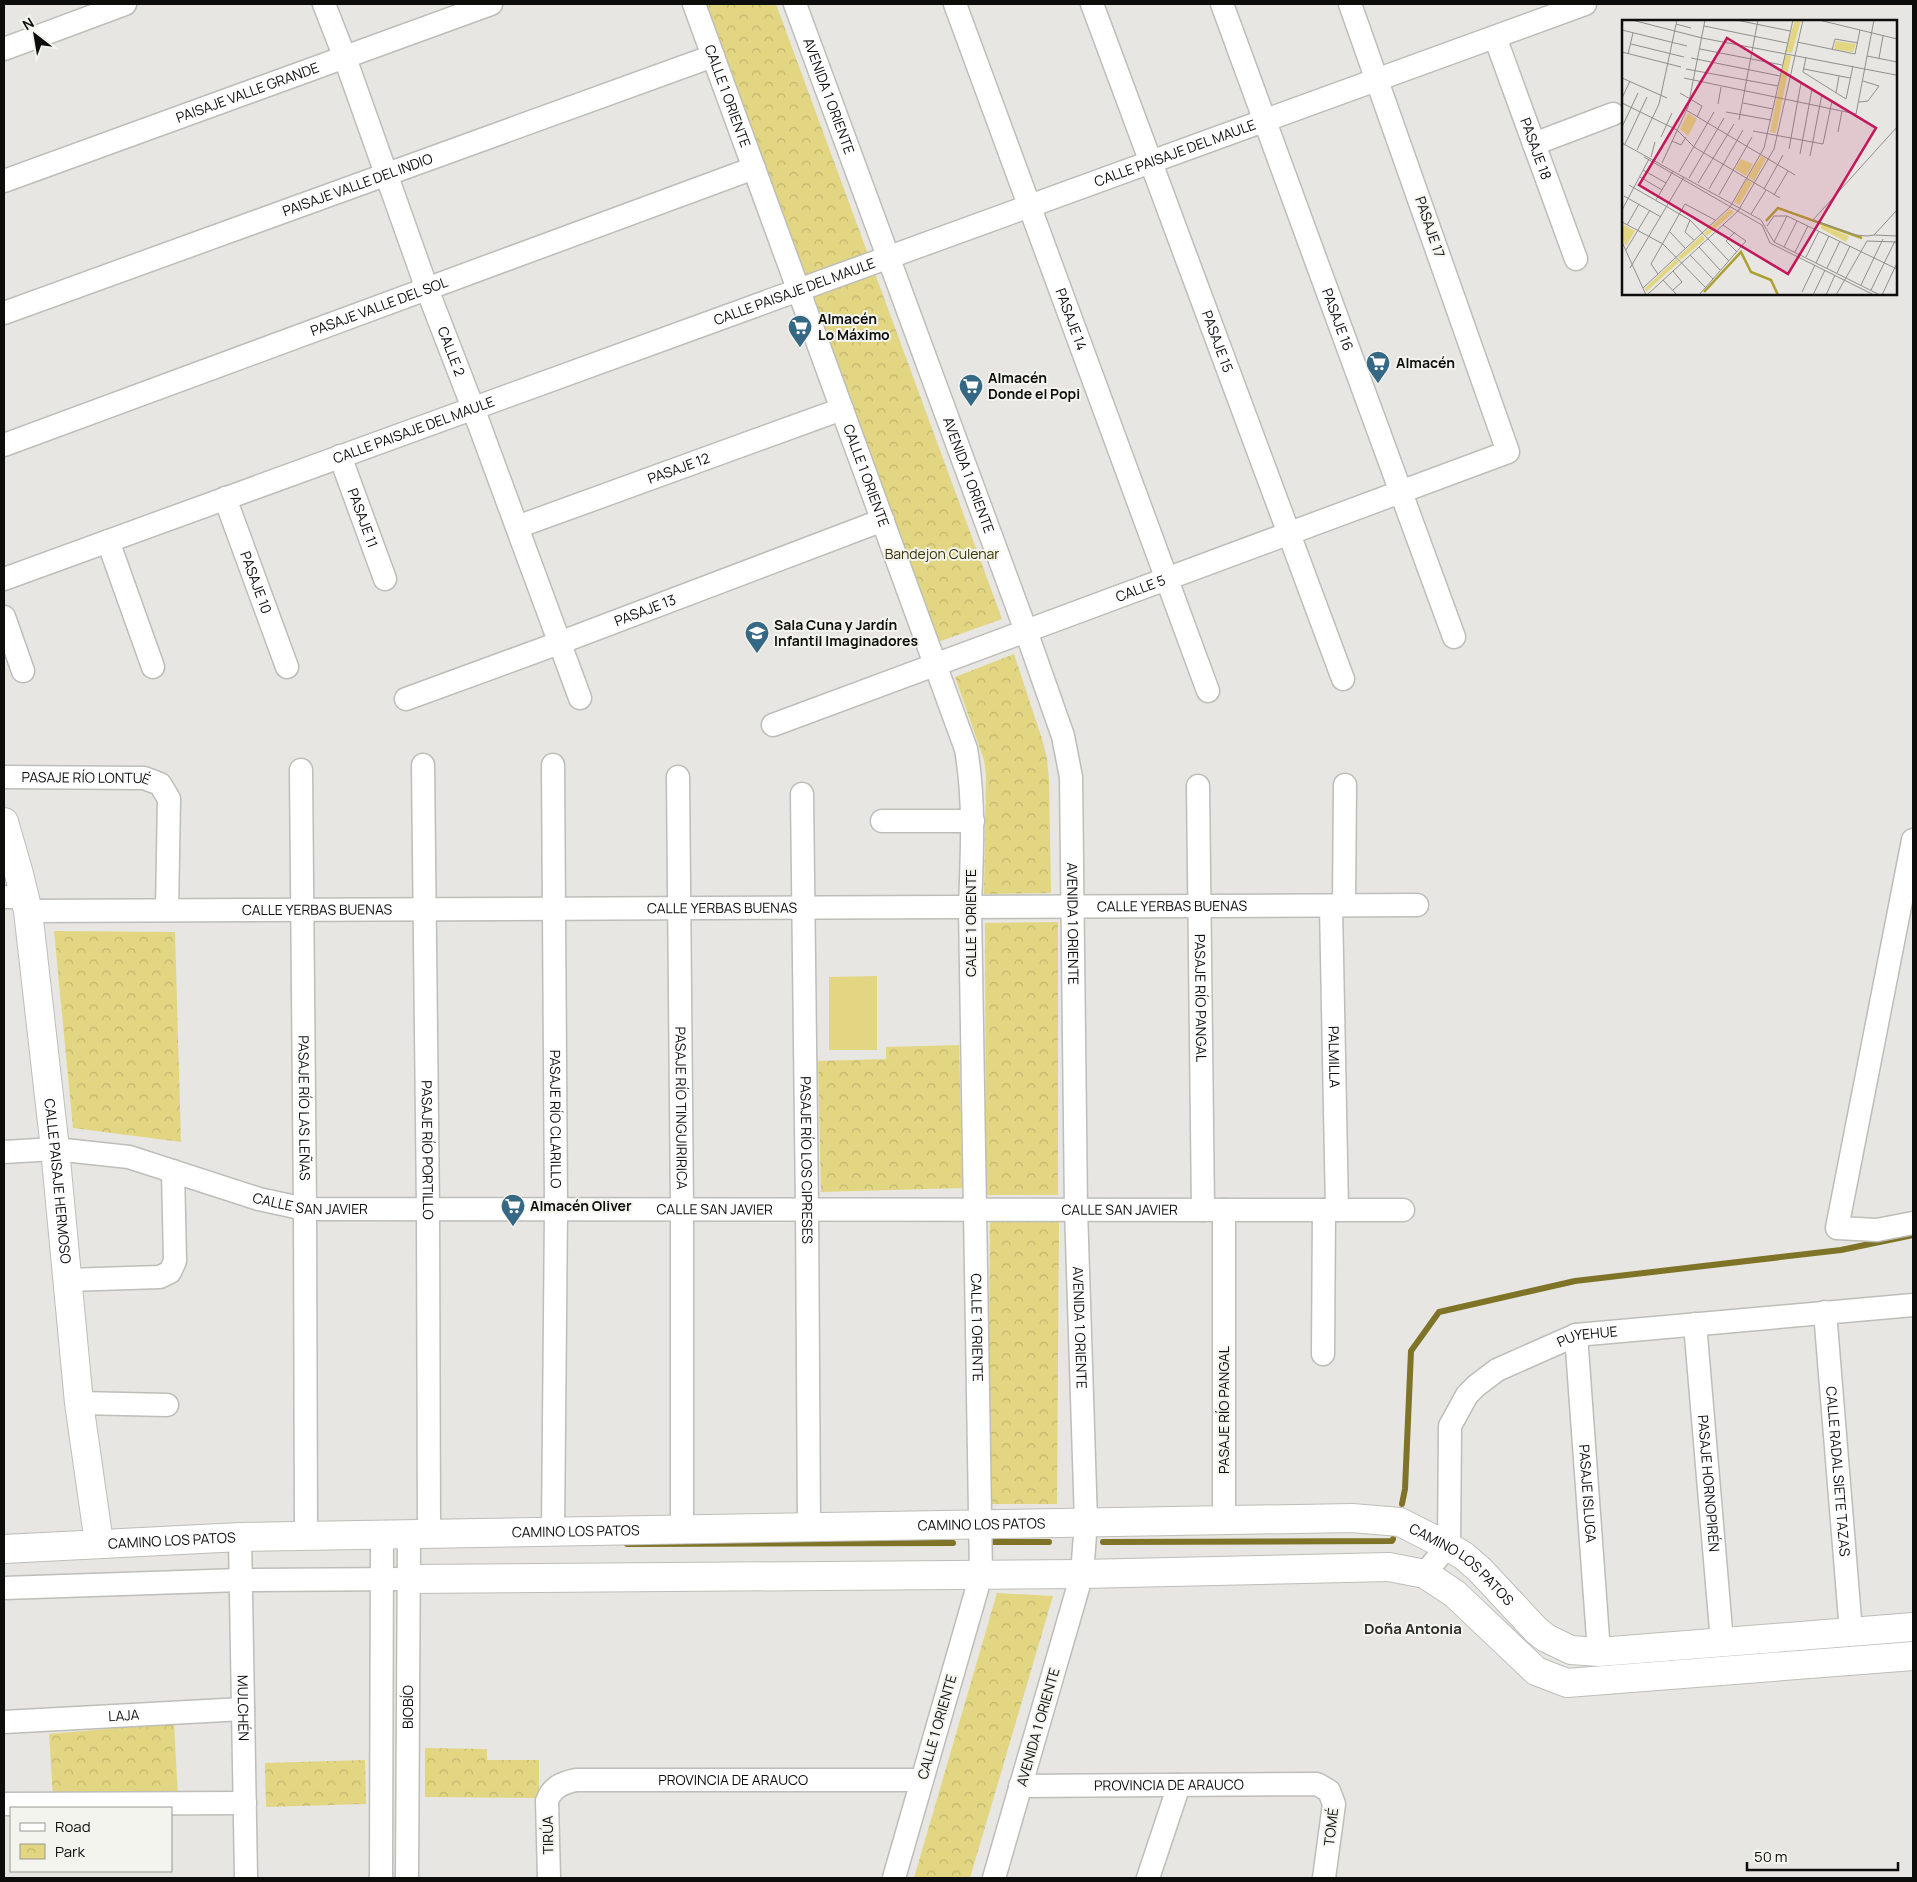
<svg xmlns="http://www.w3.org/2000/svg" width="1917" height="1882" font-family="Manrope,sans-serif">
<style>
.park{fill:url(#park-crowns)}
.garden{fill:#e2d682}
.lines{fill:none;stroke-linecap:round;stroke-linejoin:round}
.stream{stroke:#7e7326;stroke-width:6}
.minor-casing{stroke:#bdbdb9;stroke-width:25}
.tertiary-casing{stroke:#bdbdb9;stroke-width:30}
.minor{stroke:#fff;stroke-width:22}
.tertiary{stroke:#fff;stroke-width:28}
.labels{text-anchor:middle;stroke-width:4;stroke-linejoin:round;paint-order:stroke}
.street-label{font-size:14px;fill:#0d0d0c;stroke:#f4f4ef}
.poi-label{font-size:14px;font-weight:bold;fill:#0d0d0c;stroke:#f4f4ef;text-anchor:start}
.park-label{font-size:14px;fill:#3a3304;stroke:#f4f4ef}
.neighbourhood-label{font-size:15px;font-weight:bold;fill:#2c2b28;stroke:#f4f4ef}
.inset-river{fill:none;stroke:#ae9f31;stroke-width:2.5}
.inset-road{fill:none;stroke:#908f8c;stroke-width:1}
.view{fill:#c2185b;fill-opacity:0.15;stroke:#c2185b;stroke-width:2.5}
.inset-edge{fill:none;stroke:#0d0d0c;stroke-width:2.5}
</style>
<defs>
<pattern id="park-crowns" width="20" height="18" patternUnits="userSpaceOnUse" patternTransform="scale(1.25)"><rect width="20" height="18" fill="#e2d682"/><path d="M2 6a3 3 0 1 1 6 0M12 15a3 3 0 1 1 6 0" fill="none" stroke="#c1b66f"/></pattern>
</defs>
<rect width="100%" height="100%" fill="#e7e6e2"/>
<path class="park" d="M704,4H776L1002,619L938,642Z
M1014,654L1042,739L1047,759L1049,780L1051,893L984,894L986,774L984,760L955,677Z
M1058,922V1195H986L985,923Z
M54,931L175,932L181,1142L73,1128Z
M959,1045L963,1188L821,1192L818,1061L886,1059V1047Z
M990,1218L1059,1219L1057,1504H988Z
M997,1593L1053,1596L970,1878H914Z
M174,1723L178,1798L53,1797L49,1734Z
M425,1748L487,1749V1760H539V1798L425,1797Z
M365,1760L366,1804L266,1807L265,1763Z"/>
<path class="garden" d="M877,976V1050H829V977Z"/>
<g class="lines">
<path class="stream" d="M1402,1504L1405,1489L1411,1351L1439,1312L1575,1281L1841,1250L1913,1235
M987,1542H1049
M1103,1542L1392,1541L1393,1539
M627,1544L953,1543"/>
<defs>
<g id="minor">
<path id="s1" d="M324,4L345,58L427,289L473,408L580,698"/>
<path id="s2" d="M694,4L966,749C975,801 972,854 970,907L981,1575L894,1878"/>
<path id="s3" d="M795,4L1026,631L1063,736L1071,777L1076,1209L1086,1522L1082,1574L994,1878"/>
<path id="s4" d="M955,4L1208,691"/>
<path id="s5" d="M1092,4L1343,679"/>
<path id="s6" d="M1222,4L1454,637"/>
<path id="s7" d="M1495,37L1576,259"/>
<path d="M4,49L125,4"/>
<path d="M1534,144L1613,114"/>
<path id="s8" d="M4,181L491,4"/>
<path id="s9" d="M4,313L713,56"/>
<path id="s10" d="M4,445L754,168"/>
<path id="s11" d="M340,456L385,579"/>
<path id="s12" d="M225,498L287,667"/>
<path id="s13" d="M517,527L842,409"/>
<path d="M108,541L153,667"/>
<path id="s14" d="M4,579L1585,4"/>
<path d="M4,617L23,671"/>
<path id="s15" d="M406,699L559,643L883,520"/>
<path id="s16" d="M773,725L1508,452L1350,4"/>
<path id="s17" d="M423,765L428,1209L429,1534"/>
<path id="s18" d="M553,765L556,1209L553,1532"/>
<path id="s19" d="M301,770L305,1209L306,1536"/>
<path id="s20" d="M4,777L144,778L160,784L169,799L167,910"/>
<path id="s21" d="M678,777L682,1209V1529"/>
<path id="s22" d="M1198,786L1203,1210"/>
<path id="s23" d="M802,794L807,1209L809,1527"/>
<path d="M882,821H973"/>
<path d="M1913,840L1837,1228L1877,1230L1913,1223"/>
<path d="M4,897H24"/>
<path d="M1344,905L1345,785"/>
<path id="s24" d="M1331,906L1337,1210"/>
<path id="s25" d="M28,911L1417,905"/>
<path id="s26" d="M4,1152L55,1149L129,1157L259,1199L305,1209L1403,1210"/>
<path d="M1224,1210V1520"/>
<path d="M67,1280L160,1277L170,1272L175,1261L173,1171"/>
<path id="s27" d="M1825,1312L1851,1632"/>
<path id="s28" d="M1695,1324L1722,1642"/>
<path id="s29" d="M1576,1335L1599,1652"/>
<path d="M1323,1354L1324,1210"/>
<path d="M79,1403L167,1405"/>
<path id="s30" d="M240,1537L246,1878"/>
<path id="s31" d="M1425,1574L1439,1556L1449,1547L1450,1426L1467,1395L1476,1386L1497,1370L1576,1335L1913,1305"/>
<path d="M4,1588L240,1580L409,1579"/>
<path id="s32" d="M4,1722L243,1709"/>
<path id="s33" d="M1020,1786L1317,1784L1329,1791L1334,1804L1324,1878"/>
<path d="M4,1804L245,1803"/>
<path d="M381,1878L382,1534"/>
<path id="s34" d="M407,1878L409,1534"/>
<path id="s35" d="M549,1878L547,1801C552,1787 562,1783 576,1780H922"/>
<path d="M1148,1878L1179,1785"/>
</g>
<g id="tertiary">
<path id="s36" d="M4,822L19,874L28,911L55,1149L79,1403L99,1543"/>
<path id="s37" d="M4,1549L240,1537L1352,1518L1400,1522L1449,1547L1464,1556L1480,1570L1536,1630L1546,1638L1571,1650L1599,1652L1913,1627"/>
<path d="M409,1579L1082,1574L1389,1567L1425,1574L1455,1594L1536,1671L1567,1683L1913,1656"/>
</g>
</defs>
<use href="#minor" class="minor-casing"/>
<use href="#tertiary" class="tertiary-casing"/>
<use href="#minor" class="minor"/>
<use href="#tertiary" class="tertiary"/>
</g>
<defs>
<symbol id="supermarket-pin" viewBox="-11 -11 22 30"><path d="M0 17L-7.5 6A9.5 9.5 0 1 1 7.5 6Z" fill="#346885" stroke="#f4f4ef"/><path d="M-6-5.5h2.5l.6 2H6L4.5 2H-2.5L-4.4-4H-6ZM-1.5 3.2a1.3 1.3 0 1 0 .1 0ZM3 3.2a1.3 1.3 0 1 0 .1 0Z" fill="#fff"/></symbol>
<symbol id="school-pin" viewBox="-11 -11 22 30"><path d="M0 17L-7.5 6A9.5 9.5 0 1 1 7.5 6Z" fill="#346885" stroke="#f4f4ef"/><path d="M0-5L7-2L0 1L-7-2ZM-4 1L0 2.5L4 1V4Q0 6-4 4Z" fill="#fff"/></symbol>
</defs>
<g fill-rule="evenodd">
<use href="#supermarket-pin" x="786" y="313" width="28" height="38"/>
<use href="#supermarket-pin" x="1364" y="349" width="28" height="38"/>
<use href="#supermarket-pin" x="957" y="372" width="28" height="38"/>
<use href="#school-pin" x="743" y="619" width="28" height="38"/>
<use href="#supermarket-pin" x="499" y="1192" width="28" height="38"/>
</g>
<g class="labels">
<g class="street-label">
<text dy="5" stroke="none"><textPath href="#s8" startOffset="259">PAISAJE VALLE GRANDE</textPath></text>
<text dy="5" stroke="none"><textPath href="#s2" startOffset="98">CALLE 1 ORIENTE</textPath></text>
<text dy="5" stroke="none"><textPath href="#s3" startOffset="98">AVENIDA 1 ORIENTE</textPath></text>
<text dy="5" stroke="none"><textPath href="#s7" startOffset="119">PASAJE 18</textPath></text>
<text dy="5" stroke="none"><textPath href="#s14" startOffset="1246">CALLE PAISAJE DEL MAULE</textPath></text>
<text dy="5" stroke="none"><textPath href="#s9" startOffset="376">PAISAJE VALLE DEL INDIO</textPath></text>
<text transform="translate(1430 227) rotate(71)" y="5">PASAJE 17</text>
<text dy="5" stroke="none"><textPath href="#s14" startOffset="841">CALLE PAISAJE DEL MAULE</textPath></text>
<text dy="5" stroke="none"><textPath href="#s10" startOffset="400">PASAJE VALLE DEL SOL</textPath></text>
<text dy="5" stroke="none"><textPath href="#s4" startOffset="336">PASAJE 14</textPath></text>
<text dy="5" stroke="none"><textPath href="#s6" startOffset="336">PASAJE 16</textPath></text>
<text dy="5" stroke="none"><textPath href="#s5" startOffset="360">PASAJE 15</textPath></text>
<text dy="5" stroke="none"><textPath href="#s1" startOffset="370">CALLE 2</textPath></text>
<text dy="5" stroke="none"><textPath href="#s14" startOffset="436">CALLE PAISAJE DEL MAULE</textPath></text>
<text dy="5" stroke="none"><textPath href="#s13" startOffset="172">PASAJE 12</textPath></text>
<text dy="5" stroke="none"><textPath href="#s2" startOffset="502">CALLE 1 ORIENTE</textPath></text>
<text dy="5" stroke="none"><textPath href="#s3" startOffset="502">AVENIDA 1 ORIENTE</textPath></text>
<text dy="5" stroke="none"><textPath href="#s11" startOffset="66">PASAJE 11</textPath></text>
<text dy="5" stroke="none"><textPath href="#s12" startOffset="90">PASAJE 10</textPath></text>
<text dy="5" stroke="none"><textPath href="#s16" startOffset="392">CALLE 5</textPath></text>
<text dy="5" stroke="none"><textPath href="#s15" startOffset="255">PASAJE 13</textPath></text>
<text dy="5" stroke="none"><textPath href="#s20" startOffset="82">PASAJE RÍO LONTUÉ</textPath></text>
<text dy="5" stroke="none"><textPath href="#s25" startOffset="1144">CALLE YERBAS BUENAS</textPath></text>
<text dy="5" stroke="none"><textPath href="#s25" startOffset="694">CALLE YERBAS BUENAS</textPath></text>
<text dy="5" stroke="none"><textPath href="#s25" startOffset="289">CALLE YERBAS BUENAS</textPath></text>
<text transform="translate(971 923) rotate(-90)" y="5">CALLE 1 ORIENTE</text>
<text dy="5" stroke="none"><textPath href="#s3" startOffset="968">AVENIDA 1 ORIENTE</textPath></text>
<text dy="5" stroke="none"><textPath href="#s22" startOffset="212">PASAJE RÍO PANGAL</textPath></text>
<text dy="5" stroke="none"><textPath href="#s24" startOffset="151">PALMILLA</textPath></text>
<text dy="5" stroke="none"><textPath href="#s19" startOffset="338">PASAJE RÍO LAS LEÑAS</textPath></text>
<text dy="5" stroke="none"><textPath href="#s21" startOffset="331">PASAJE RÍO TINGUIRIRICA</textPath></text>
<text dy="5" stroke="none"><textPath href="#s18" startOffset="354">PASAJE RÍO CLARILLO</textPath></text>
<text dy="5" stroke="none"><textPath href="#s17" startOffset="385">PASAJE RÍO PORTILLO</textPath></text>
<text dy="5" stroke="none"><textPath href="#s23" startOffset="366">PASAJE RÍO LOS CIPRESES</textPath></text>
<text dy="5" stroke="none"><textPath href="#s36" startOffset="364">CALLE PAISAJE HERMOSO</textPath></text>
<text dy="5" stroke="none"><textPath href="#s26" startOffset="314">CALLE SAN JAVIER</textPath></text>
<text dy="5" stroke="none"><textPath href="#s26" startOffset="719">CALLE SAN JAVIER</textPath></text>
<text dy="5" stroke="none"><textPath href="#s26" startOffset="1124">CALLE SAN JAVIER</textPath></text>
<text dy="5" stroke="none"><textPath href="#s2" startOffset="1372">CALLE 1 ORIENTE</textPath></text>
<text dy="5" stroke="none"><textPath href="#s3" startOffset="1372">AVENIDA 1 ORIENTE</textPath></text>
<text dy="5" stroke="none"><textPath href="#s31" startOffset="329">PUYEHUE</textPath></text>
<text transform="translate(1224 1410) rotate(-90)" y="5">PASAJE RÍO PANGAL</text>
<text dy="5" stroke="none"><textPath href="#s27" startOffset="160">CALLE RADAL SIETE TAZAS</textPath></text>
<text dy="5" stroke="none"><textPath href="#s28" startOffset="160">PASAJE HORNOPIRÉN</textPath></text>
<text dy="5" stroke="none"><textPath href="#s29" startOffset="159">PASAJE ISLUGA</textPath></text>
<text dy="5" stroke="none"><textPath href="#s37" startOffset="978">CAMINO LOS PATOS</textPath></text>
<text dy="5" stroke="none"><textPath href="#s37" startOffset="572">CAMINO LOS PATOS</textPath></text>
<text dy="5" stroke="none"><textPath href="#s37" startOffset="168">CAMINO LOS PATOS</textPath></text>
<text dy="5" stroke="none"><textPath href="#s37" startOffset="1472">CAMINO LOS PATOS</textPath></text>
<text dy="5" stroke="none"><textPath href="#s34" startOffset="171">BIOBÍO</textPath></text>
<text dy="5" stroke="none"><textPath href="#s30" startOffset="171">MULCHÉN</textPath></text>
<text dy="5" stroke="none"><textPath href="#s32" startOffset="120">LAJA</textPath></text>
<text transform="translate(937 1727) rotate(-74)" y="5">CALLE 1 ORIENTE</text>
<text transform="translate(1038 1727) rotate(-74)" y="5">AVENIDA 1 ORIENTE</text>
<text dy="5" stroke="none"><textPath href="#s35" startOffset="272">PROVINCIA DE ARAUCO</textPath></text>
<text dy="5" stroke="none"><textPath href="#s33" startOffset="149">PROVINCIA DE ARAUCO</textPath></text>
<text transform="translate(1331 1827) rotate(-83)" y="5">TOMÉ</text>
<text transform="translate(548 1835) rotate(-91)" y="5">TIRÚA</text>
</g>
<g class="poi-label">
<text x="818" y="324">Almacén<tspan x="818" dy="16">Lo Máximo</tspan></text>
<text x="1396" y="368">Almacén</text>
<text x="988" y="383">Almacén<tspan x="988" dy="16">Donde el Popi</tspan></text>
<text x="774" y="630">Sala Cuna y Jardín<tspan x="774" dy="16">Infantil Imaginadores</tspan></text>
<text x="530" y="1211">Almacén Oliver</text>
</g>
<g class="park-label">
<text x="942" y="559">Bandejon Culenar</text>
</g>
<g class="neighbourhood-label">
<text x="1413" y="1634">Doña Antonia</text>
</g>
</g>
<g transform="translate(1622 20)">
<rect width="275" height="275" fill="#e7e6e2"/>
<path d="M173,0H179L170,33L163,32ZM214,21L234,24L231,32L212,29ZM163,35L169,36L154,113L148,112ZM66,93L75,99L66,116L58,109ZM139,136L144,139L132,161L126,157ZM119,139L131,144L124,156L113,149ZM125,159L130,163L117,185L112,182ZM108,189L112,192L85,216L82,213ZM0,204L13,211L4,226L0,219ZM200,205L227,216L224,222L198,208ZM80,215L83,219L59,240L56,237ZM54,239L57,242L24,272L23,268Z" fill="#e2d682"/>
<path class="inset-river" d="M144,201L156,188L240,218M82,272L119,232L129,252L149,260L156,275"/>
<path class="inset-road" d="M10,0L80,18L274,55M114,0L168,11M197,0L275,19M54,4L69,8M82,6L165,23M0,10L65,26M175,22L233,34L238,10M9,24L62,37M78,29L160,45M210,30L213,19L236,23M0,32L59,47M6,34L11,13M245,36L275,42M184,37L181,52L224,79L231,46M69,38L158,56M257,38L261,16M64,49L156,66M182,49L228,58M0,58L45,78M62,58L234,94L252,0M58,73L80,86L75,97M214,73L217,56M0,78L8,61M237,82L246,81L257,66L241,61M0,83L55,110L72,127L158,178M121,83L151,89M96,84L99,67M64,90L173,155M104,92L149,100M117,100L136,0M0,107L16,73M275,107L191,200L234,215L245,216L252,215L275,190M131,111L201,124L210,81M216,112L220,91M39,117L50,93M50,121L59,125L64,117M0,123L139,200L152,222L258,275M3,124L25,77M167,129L179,63M15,130L37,84L55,0M178,134L190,69M188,136L200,74M22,137L140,205L148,223L252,275M29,137L33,122M40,143L66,87L83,0M21,150L44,163M57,152L92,92M18,157L40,170M67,158L102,98M76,163L112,104M7,165L68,200L107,241M87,169L121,110M142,169L161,135M97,175L130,117M152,175L166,151M2,176L39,197M34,180L51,151M0,190L27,139M129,194L144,170M68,200L63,212L72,220M0,202L41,224L83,267M5,205L17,184M145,206L152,196H165L275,249M48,212L63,228M113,212L104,221L115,232M252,215L275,216M0,222L24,275M152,222L165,196M77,227L98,250M162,227L175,201M4,230L28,190M173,232L186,206M68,235L91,259M184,237L197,211M194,243L207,216M8,248L62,157M205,248L218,221M51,251L60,262L51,270M215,253L228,226M36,254L29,244L63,184L93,200M41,260L55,275M239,265L261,219M21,268L108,187L142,128L171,0M249,270L273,221M180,272L193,245M25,275L116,191L152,129L181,0M77,275L124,221L101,205M191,275L203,250M204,275L213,255M214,275L245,221L275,222M260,275L275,243"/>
<path class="view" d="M105,18L254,108L166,254L17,165Z"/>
<rect width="275" height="275" class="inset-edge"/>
</g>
<rect width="1917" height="1882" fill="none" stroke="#0d0d0c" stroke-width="10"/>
<rect x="10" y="1807" width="162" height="65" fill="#f4f4ef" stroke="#989894"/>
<rect x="20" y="1823" width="25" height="8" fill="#ffffff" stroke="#989894"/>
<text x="55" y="1832" font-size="15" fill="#0d0d0c">Road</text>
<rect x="20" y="1844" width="25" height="15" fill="url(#park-crowns)" stroke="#989894"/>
<text x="55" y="1857" font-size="15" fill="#0d0d0c">Park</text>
<g transform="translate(35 35) rotate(329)" stroke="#f4f4ef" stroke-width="4" paint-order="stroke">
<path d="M0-4L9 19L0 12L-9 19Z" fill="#0d0d0c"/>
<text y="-8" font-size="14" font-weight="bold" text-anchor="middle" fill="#0d0d0c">N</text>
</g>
<path d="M1747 1862v8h151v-8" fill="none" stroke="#0d0d0c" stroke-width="2.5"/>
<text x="1754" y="1862" font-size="15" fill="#0d0d0c" stroke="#f4f4ef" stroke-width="4" paint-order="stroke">50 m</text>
</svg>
